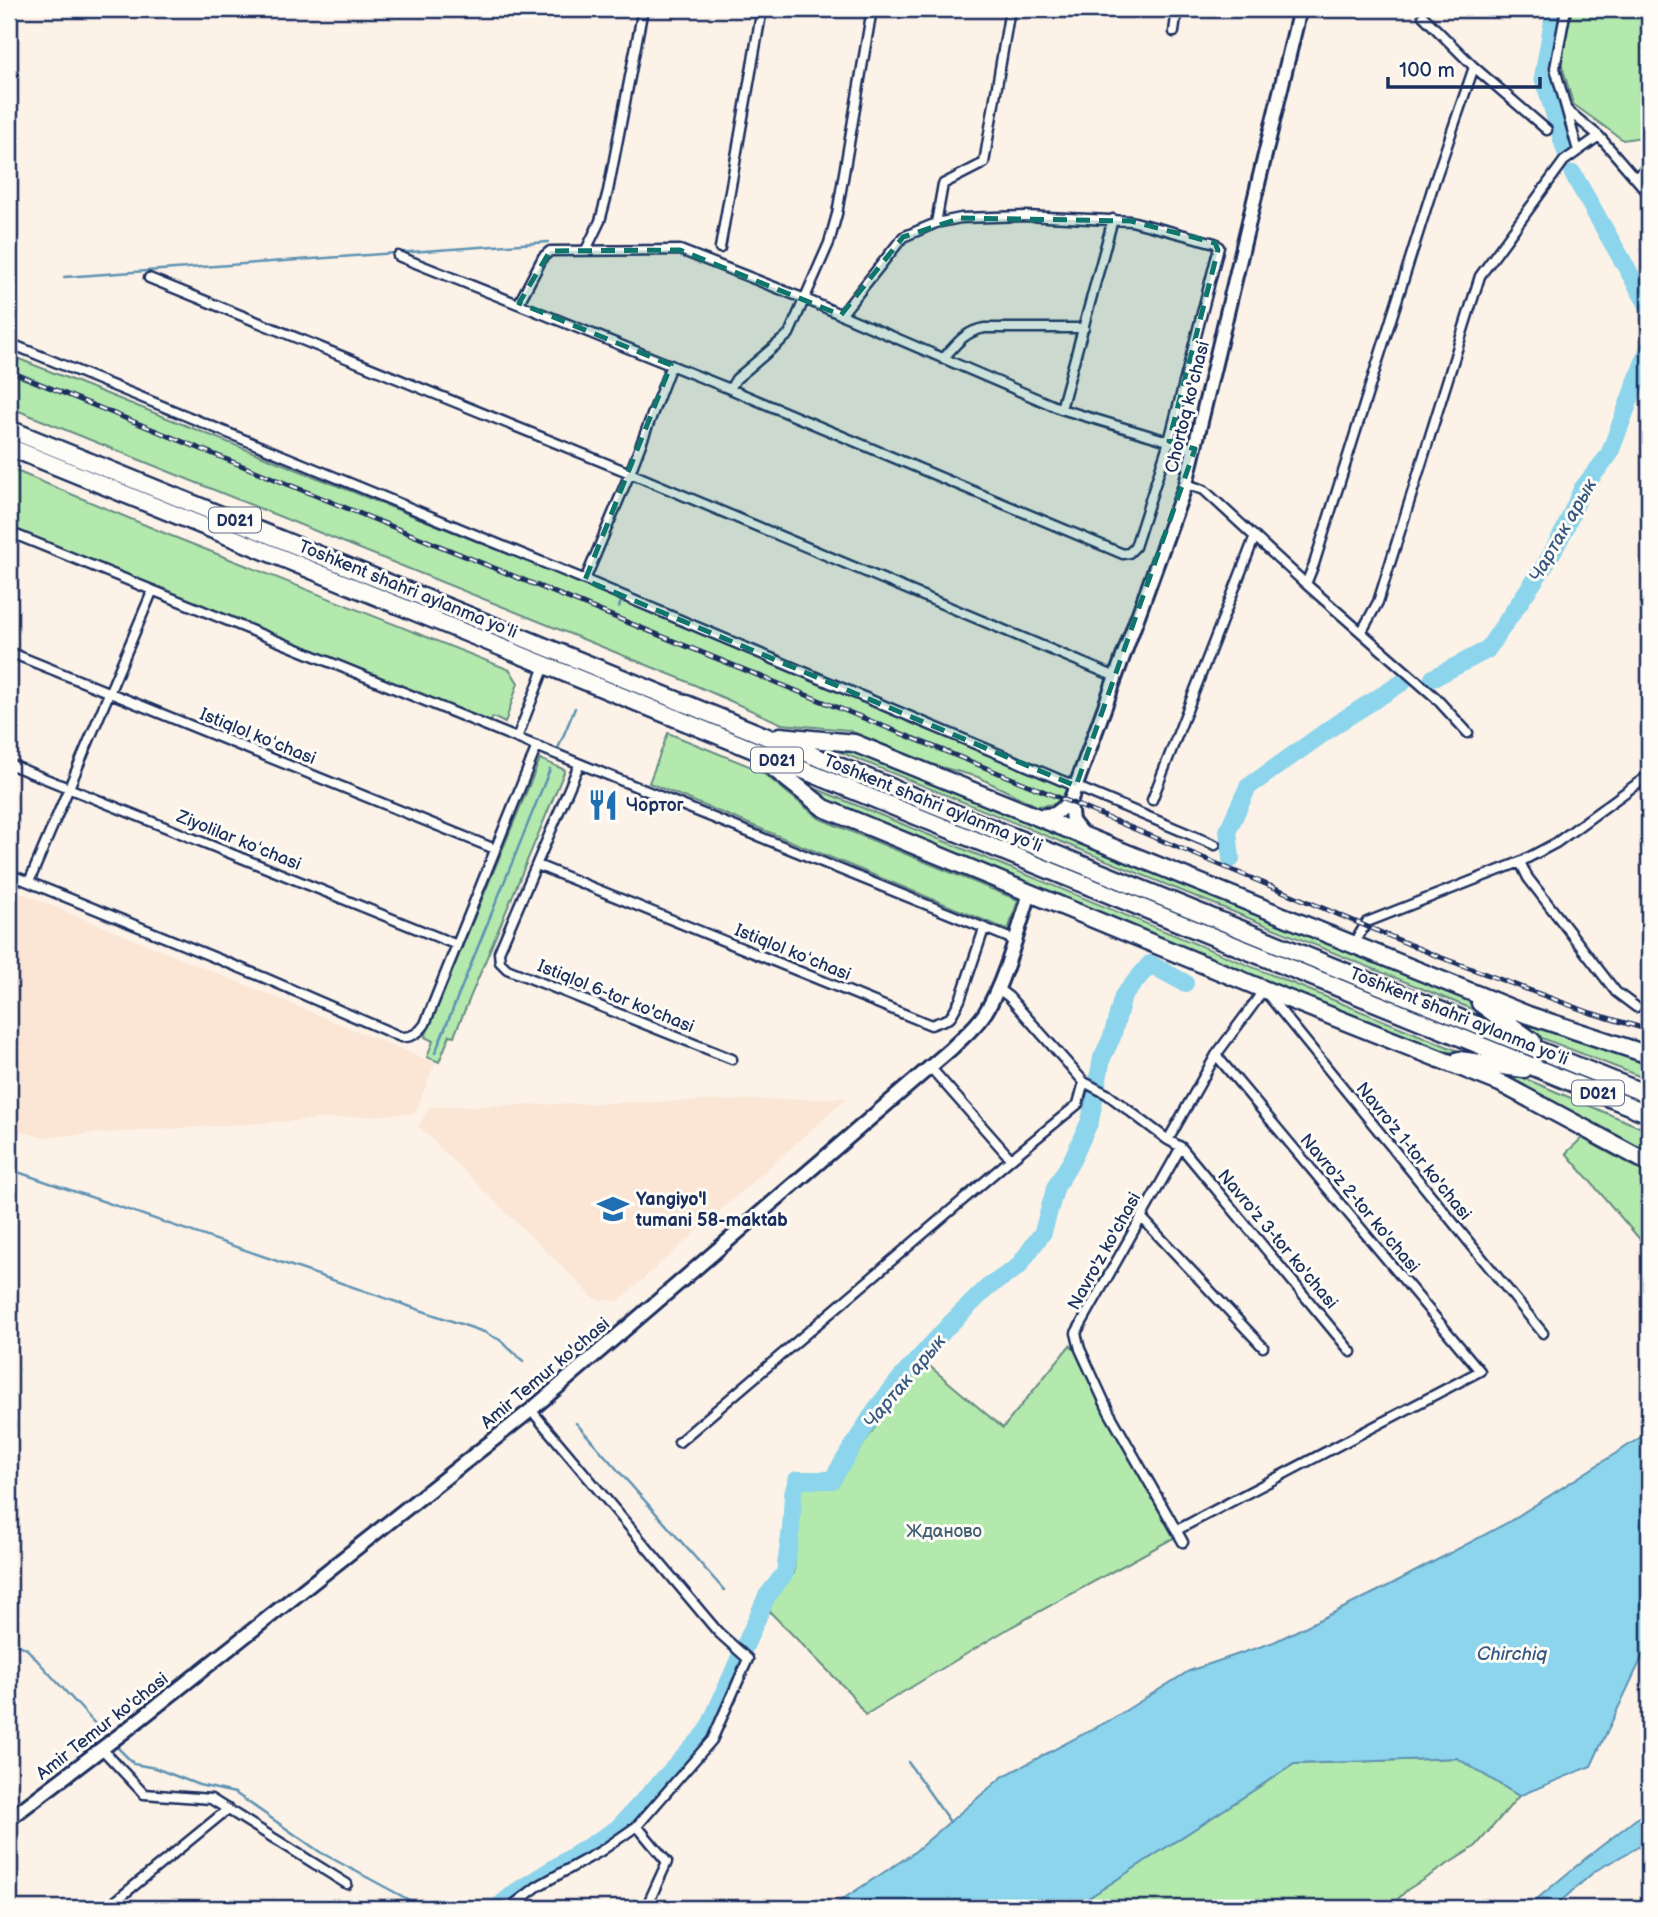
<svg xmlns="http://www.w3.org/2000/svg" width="1658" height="1917" font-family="'Balsamiq Sans',sans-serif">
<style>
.built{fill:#fbe5d4}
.green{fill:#b3e9ac;stroke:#678c85;stroke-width:2}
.water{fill:#8cd5ec;stroke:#5f93b3;stroke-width:2}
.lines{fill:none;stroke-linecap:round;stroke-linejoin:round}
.stream{stroke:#5f93b3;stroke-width:2.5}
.river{stroke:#8cd5ec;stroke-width:18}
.street-casing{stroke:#1b2f5e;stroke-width:13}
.secondary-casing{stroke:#1b2f5e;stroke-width:18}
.highway-casing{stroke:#1b2f5e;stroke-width:21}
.street{stroke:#fdfcf7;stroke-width:8}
.secondary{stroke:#fdfcf7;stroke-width:12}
.highway{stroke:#fdfcf7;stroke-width:16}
.rail-casing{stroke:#1b2f5e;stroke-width:5}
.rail{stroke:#fdfcf7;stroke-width:2.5;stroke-dasharray:8;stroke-linecap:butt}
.marked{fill:#0f766e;fill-opacity:0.2;stroke:#0f766e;stroke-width:5;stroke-dasharray:14 9;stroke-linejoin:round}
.labels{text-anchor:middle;stroke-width:6;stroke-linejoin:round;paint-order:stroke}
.shield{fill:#fdfcf7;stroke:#5f6c8c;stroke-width:2}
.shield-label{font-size:16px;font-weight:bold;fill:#1b2f5e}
.street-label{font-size:18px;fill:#1b2f5e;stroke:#fdfcf7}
.poi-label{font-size:18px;font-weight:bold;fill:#1b2f5e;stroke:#fdfcf7;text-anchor:start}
.park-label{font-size:18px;fill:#415e72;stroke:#fdfcf7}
.water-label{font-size:19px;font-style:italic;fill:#375882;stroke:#fdfcf7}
</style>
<rect width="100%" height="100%" fill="#fcf2e7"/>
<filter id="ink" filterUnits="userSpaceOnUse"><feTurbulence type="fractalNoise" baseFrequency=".0143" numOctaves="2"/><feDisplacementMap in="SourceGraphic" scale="14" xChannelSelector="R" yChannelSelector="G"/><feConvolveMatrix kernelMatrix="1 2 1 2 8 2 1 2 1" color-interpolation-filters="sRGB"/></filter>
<g filter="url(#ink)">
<path class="built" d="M9,888L435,1063L415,1113L40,1137L9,1127Z
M847,1098L618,1301L595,1299L418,1126L431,1107Z"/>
<path class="green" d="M1572,9H1649V136L1623,140L1573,104L1561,62Z
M9,355L584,584L1067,787L1061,801L1056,804L1037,806L978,777L934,765L848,730L782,724L679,678L9,407Z
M9,468L169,535L510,670L518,683L505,723L493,717L490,723L9,528Z
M668,733L759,770L820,819L1018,900L1008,930L649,783Z
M828,747L854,748L1448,990L1467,1000L1482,1013Z
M540,759L565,770L454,1036L450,1035L439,1062L427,1057L433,1041L425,1037Z
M814,788L1463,1053L1436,1051L827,801Z
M1512,1016L1649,1061V1080L1534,1035Z
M1488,1071L1519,1076L1649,1131V1153Z
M1582,1138L1649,1175V1250L1566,1153Z
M1070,1345L1078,1354L1108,1418L1177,1536L1011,1627L865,1715L850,1693L768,1610L777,1591L794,1573L798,1491L804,1485H836L921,1359L1003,1428Z
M1457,1758L1519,1796L1476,1846L1407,1890L1389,1908H1073L1294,1764Z"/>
<path class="water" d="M1649,1432V1648L1644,1653L1591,1766L1519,1796L1457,1758L1294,1764L1073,1908H829L912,1854L1002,1777L1112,1719L1189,1671L1274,1642L1386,1587L1507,1523Z
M1645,1812L1649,1841L1595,1871L1553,1908H1526L1586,1858Z"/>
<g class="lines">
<path class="stream" d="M64,277L548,242
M619,607L621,602
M557,751L575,708
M435,1053L550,769
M9,1169L484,1332L500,1340L523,1361
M576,1423L724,1590
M9,1642L26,1648L108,1738
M115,1745L134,1764L155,1768L199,1785L235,1793L320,1852L424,1908
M908,1762L950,1822"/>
<path class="river" d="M1555,9L1543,77L1566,152
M1573,174L1649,307
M1433,678L1487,650L1547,562L1565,529L1582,489L1609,455L1649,348
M1231,859L1228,830L1248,787L1338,723L1403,682
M497,1908L516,1892L617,1829L707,1732L767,1596L785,1573L791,1529L793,1494L797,1480H832L876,1409L901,1378L950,1324L988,1287L1018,1267L1043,1232L1056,1186L1072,1160L1090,1121L1102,1058L1112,1037L1123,996L1150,964L1185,983"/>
<defs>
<path id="street" d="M1566,9L1555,68L1578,151
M1423,16L1474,67L1547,130
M1174,32L1177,9
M1567,110L1599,136
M1635,178L1649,166
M936,223L943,184L984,163L1010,9
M720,248L762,9
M586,250L600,221L608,191L643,9
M398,256L730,389L1123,554L1129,553L1135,547L1169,441L1219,247L1215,243L1131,221L1026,216L961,218L936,223L903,237L841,315
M149,278L630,473L1116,677
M519,303L543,257L550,251L680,250L805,299L1061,409L1195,449
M9,343L588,581L1215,845
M943,359C956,344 965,331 985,328H1084
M730,389L736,379L789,334L829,243L837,214L872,9
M1061,409L1113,219
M1186,484L1204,490L1306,584L1435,697L1468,733
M9,532L1014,940
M585,580L630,473L671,365
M1306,584L1314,564L1434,183L1474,67
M1362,631L1378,602L1480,276L1564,161L1599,136L1649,194
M9,652L495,849
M517,738L545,666
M9,764L457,945
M579,765L499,952L500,962L507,969L732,1059
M1152,800L1255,536
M1520,862L1528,878L1616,992L1636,1007
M537,865L931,1025L950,1018L960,1000L984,929
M9,874L265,978L401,1037C412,1038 419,1033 425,1024L537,746
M29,882L152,592
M1353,945L1367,922L1520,862L1556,843L1649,775
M997,988L1009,997L1084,1082L1107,1094L1168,1140
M930,1067L1011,1159
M1181,1147L1351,1352
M1141,1217L1263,1347
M679,1442L1011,1159L1078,1104L1084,1082
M1177,1530L1480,1371L1216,1055
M1183,1542L1109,1412L1080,1349L1076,1333L1181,1147L1168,1140L1216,1055L1256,1001L1263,989L1543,1333
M102,1749L144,1794L211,1799L347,1884
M637,1826L667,1862L646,1908
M107,1908L228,1809
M509,1908L538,1886L601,1851L637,1826L712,1740L748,1659L718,1632L531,1410"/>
<path id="secondary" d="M1070,802L1186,484L1300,9
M1037,816L1055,814L1070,802L1072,821L1082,834
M9,1819L125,1731L531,1410L951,1049C963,1037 976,1027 985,1013C1004,984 1019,927 1030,893"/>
<path id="highway" d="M9,429L1649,1095
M9,447L1649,1114
M780,736L854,743L1528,1015L1649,1055
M765,761L824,808L1263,989L1500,1083L1649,1163
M1480,1003L1532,1041
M1459,1060L1524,1069"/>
</defs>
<use href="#street" class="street-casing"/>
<use href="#secondary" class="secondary-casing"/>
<use href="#highway" class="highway-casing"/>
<use href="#street" class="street"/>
<use href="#secondary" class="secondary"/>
<use href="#highway" class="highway"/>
<defs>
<path id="rail" d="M9,371L1070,802L1437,956L1591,1013L1649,1030"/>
</defs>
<use href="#rail" class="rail-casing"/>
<use href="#rail" class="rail"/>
</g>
</g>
<path class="marked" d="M961,218L1131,221L1215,243L1218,250L1169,441L1195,449L1076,786L585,580L671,365L519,303L550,251L680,250L841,315L903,237Z"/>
<defs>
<symbol id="restaurant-bare" viewBox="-9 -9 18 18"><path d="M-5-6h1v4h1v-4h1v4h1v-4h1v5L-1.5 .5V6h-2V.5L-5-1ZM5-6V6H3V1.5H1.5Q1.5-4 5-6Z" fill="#1f6fb2" stroke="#fdfcf7" stroke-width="2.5" paint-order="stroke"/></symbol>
<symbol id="school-bare" viewBox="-9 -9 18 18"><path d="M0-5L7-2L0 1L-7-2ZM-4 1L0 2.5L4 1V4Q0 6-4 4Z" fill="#1f6fb2" stroke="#fdfcf7" stroke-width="2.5" paint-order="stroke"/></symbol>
</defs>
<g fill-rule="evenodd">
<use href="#restaurant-bare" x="581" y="783" width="44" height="44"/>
<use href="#school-bare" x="591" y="1187" width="44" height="44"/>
</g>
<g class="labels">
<g class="shield">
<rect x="209" y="507.5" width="52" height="25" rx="5"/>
<rect x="751" y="747.5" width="52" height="25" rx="5"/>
<rect x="1572" y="1080.5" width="52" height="25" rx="5"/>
</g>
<g class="shield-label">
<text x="235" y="526">D021</text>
<text x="777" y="766">D021</text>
<text x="1598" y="1099">D021</text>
</g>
<g class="street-label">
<text transform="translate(1187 407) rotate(-76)" y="6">Chortoq ko'chasi</text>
<text transform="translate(408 589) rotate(22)" y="6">Toshkent shahri aylanma yoʻli</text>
<text transform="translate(258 736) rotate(22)" y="6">Istiqlol koʻchasi</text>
<text transform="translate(933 803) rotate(22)" y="6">Toshkent shahri aylanma yoʻli</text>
<text transform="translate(239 840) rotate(22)" y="6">Ziyolilar koʻchasi</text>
<text transform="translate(793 952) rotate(22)" y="6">Istiqlol koʻchasi</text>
<text transform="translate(616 996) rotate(22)" y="6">Istiqlol 6-tor ko'chasi</text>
<text transform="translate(1459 1016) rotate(22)" y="6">Toshkent shahri aylanma yoʻli</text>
<text transform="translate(1414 1151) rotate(51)" y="6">Navro'z 1-tor ko'chasi</text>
<text transform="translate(1360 1203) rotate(50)" y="6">Navro'z 2-tor ko'chasi</text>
<text transform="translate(1278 1239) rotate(50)" y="6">Navro'z 3-tor ko'chasi</text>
<text transform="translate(1104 1251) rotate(-61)" y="6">Navro'z ko'chasi</text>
<text transform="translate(545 1373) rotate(-40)" y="6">Amir Temur ko'chasi</text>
<text transform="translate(102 1726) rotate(-38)" y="6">Amir Temur ko'chasi</text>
</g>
<g class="poi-label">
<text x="626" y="811">Чортог</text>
<text x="636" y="1205">Yangiyo'l<tspan x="636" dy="21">tumani 58-maktab</tspan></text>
</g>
<g class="park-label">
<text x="944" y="1537">Жданово</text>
</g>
<g class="water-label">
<text transform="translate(1562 530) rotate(-60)" y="7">Чартак арык</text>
<text transform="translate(904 1381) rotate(-50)" y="7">Чартак арык</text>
<text x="1512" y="1660">Chirchiq</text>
</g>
</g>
<rect width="1658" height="1917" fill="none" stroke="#fdfcf7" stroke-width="35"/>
<rect x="18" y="18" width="1623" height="1882" fill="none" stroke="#1b2f5e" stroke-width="2.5" filter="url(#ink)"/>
<path d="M1388 77v10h152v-10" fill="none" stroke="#1b2f5e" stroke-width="3.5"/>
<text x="1399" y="77" font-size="21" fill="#1b2f5e" stroke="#fdfcf7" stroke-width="5" paint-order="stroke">100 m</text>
</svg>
